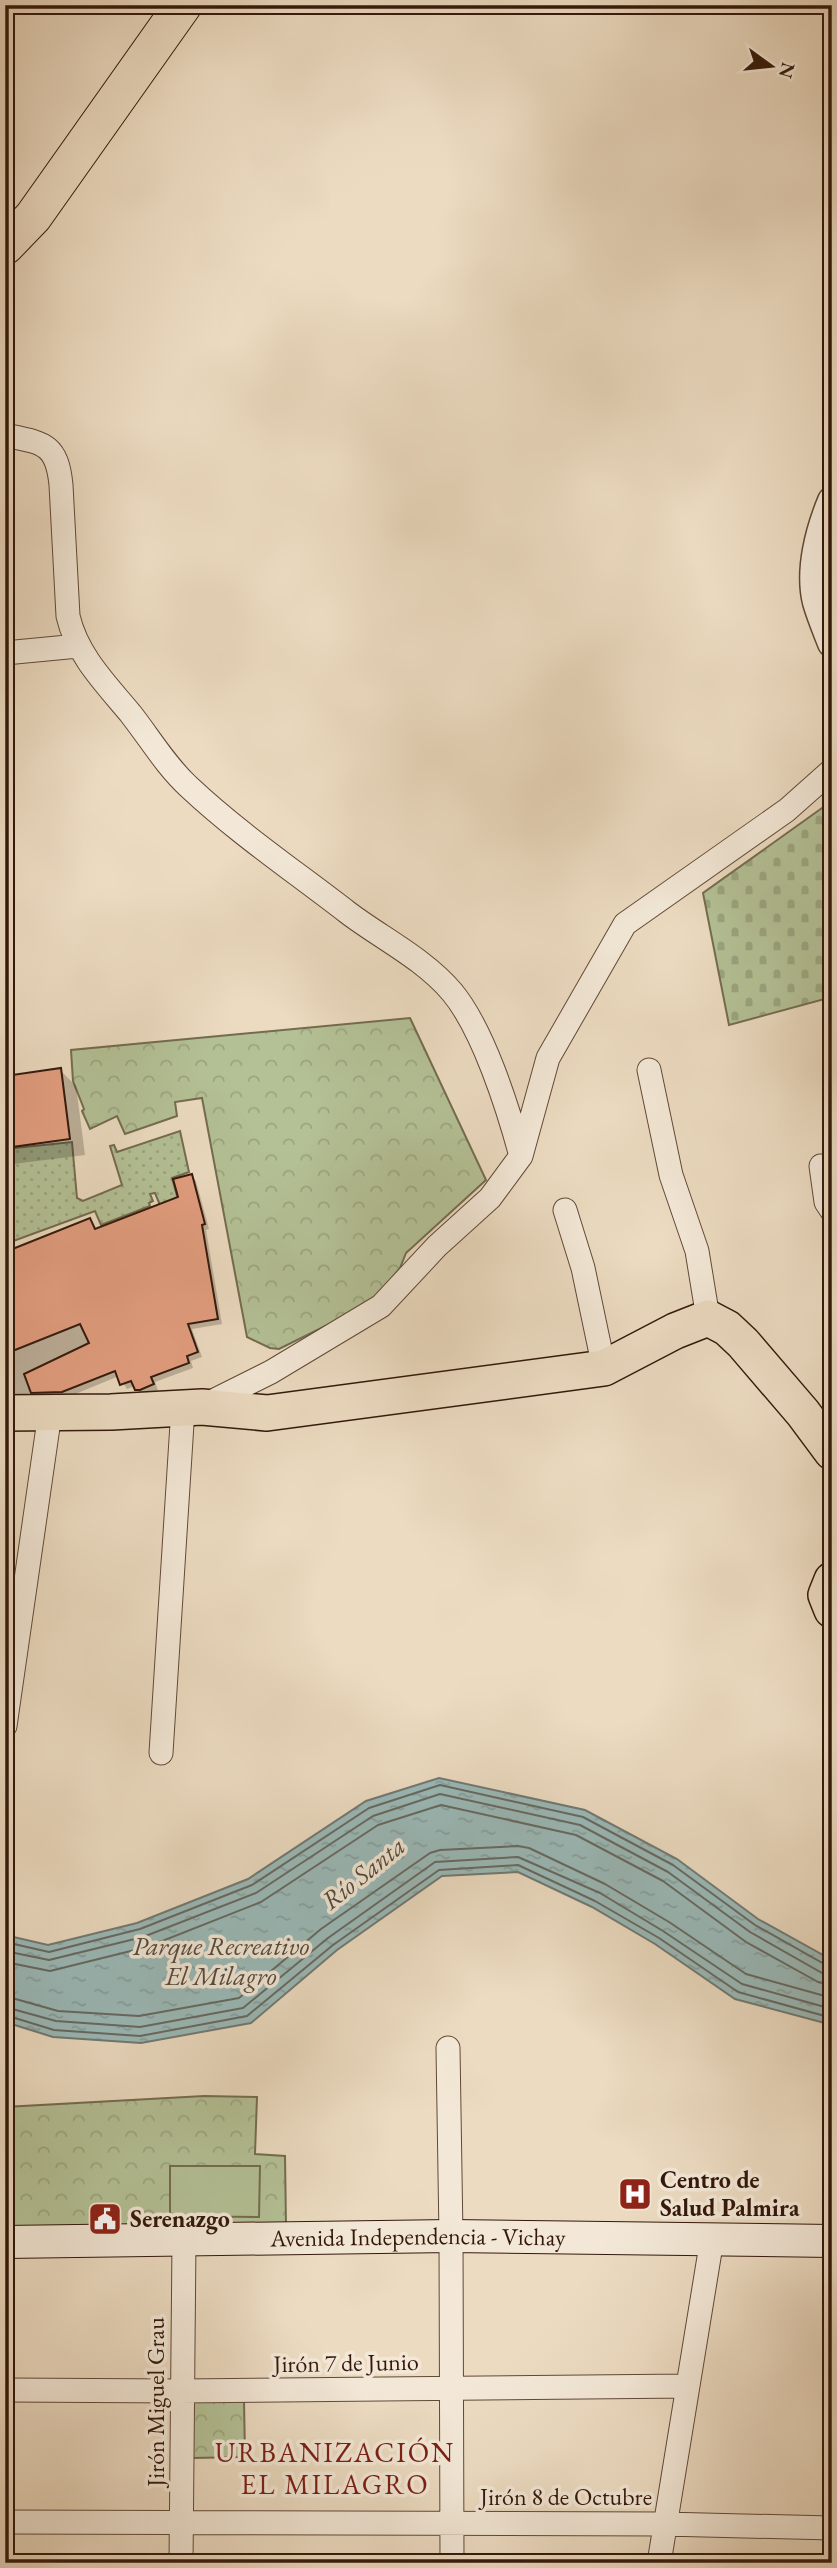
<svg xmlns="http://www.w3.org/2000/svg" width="837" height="2568" font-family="'EB Garamond',serif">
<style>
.grass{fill:url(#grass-dots);stroke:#746c50;stroke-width:2}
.forest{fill:url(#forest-crowns);stroke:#746c50;stroke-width:2}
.cemetery{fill:url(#cemetery-stones);stroke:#746c50;stroke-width:2}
.pitch{fill:#b4c196;stroke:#746c50;stroke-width:2}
.water{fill:url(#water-ripples);stroke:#717973;stroke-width:2}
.shadow{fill:#0003}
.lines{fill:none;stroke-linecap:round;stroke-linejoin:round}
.shore{stroke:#666962;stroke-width:2}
.building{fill:#e39e80;stroke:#33180b;stroke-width:2}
.minor-casing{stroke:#614938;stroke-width:25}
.tertiary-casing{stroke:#614938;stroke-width:31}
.secondary-casing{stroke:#33180b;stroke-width:34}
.primary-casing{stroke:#33180b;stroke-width:38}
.trunk-casing{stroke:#33180b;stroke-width:39}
.minor{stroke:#f3e8d7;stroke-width:23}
.tertiary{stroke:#f3e8d7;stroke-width:28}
.secondary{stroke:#f3e8d7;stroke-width:32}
.primary{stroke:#ecdbc1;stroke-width:35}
.trunk{stroke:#ecdbc1;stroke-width:37}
.labels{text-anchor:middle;stroke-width:7;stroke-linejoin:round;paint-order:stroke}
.poi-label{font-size:24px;font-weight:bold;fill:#33180b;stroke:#f3e8d7;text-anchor:start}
.street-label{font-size:24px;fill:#33180b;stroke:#f3e8d7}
.water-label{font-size:26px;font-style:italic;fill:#52493f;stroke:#f3e8d7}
.quarter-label{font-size:28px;letter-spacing:2px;fill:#7a1f14;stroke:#f3e8d7}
</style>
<defs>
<pattern id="grass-dots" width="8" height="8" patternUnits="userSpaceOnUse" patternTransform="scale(1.75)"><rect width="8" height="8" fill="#b4c196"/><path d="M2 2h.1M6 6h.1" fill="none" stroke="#9ba580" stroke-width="1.8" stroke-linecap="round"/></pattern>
<pattern id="forest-crowns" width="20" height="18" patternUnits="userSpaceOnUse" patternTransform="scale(1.75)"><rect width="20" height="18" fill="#b4c196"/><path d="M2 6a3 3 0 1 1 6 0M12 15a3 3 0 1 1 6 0" fill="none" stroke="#9ba580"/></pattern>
<pattern id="cemetery-stones" width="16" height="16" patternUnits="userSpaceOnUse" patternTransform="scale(1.75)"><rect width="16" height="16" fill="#b4c196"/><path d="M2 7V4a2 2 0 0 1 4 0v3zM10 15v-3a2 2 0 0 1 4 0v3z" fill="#9ba580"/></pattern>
<pattern id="water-ripples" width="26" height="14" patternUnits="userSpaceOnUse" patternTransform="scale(1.75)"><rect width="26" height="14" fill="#9abab9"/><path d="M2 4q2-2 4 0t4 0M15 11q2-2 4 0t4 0" fill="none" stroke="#859f9e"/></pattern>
</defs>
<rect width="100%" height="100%" fill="#ecdbc1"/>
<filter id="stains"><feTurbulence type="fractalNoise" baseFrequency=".00286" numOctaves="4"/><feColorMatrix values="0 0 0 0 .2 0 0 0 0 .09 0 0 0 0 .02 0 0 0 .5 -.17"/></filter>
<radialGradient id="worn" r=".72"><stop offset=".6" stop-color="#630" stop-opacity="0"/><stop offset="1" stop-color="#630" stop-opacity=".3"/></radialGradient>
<path class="grass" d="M180,1131L189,1172L172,1178L186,1229L171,1232L155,1193L150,1194L153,1201L149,1203L150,1206L101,1225L95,1211L5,1244V1149L72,1142L77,1198L83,1201L122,1185L110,1146L114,1145L117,1152Z"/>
<path class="forest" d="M410,1018L486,1180L406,1253L400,1268L372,1303L279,1349L270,1348L247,1337L202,1098L175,1102L177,1116L125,1134L117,1116L90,1129L82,1111L84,1109L73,1081L71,1050Z
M204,2096L257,2097L255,2154L285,2156L286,2225L5,2230V2107Z
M244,2400L245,2457L192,2458V2401Z"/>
<path class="cemetery" d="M829,803L832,812V997L729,1025L703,893Z"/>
<path class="pitch" d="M170,2166H260L259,2217L170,2216Z"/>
<path class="water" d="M439,1778L585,1810L677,1859L758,1919L832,1960V2025L735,1999L655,1944L592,1907L518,1872L442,1876L337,1950L251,2023L141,2043L53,2037L5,2022V1935L48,1945L137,1923L248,1879L366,1801Z"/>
<path class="shadow" d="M60,1070L76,1086L85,1155L5,1165V1077Z
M191,1176L196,1181L209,1229L206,1230L222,1324L192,1329L202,1357L191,1361L193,1368L155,1382L158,1390L146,1395H142L135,1386L127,1389L119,1376L68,1397H38L33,1392L20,1397L5,1399V1374L13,1370L5,1351L90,1220L97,1230L180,1198Z"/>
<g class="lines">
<path class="shore" d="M5,1942L49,1952L140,1929L252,1885L369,1808L440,1785L583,1817L673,1865L755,1925L826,1965L832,1966
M5,1951L49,1960L143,1937L256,1893L373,1816L440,1794L580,1825L668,1872L750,1932L822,1973L832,1975
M5,1962L50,1971L147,1947L261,1902L378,1825L441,1805L576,1835L663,1881L746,1942L818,1982L832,1985
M5,1996L58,2011L139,2016L239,1998L321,1929L430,1853L440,1850L518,1846L529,1848L605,1884L669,1922L746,1974L832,1998
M5,2007L56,2021L140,2027L243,2008L328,1938L435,1862L518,1857L600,1893L663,1931L742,1984L832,2009
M5,2015L54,2030L140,2036L247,2016L333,1945L439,1870L518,1865L595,1901L659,1938L738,1992L832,2018"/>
</g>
<path class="building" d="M61,1068L70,1139L5,1148V1076Z
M192,1174L205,1224L202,1225L218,1319L188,1324L198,1352L187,1356L189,1363L151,1377L154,1384L140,1390H135L131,1381L120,1385L115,1371L62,1392L31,1393L24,1374L89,1343L80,1324L5,1354V1252L90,1218L95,1229L178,1197L173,1179Z"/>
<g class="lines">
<defs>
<path id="minor" d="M5,435C43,443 57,443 61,485L68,616C77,655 105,683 130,713C149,737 166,766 189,787C238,833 294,871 347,912C381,938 423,958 452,992C483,1029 508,1108 521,1156
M5,653L78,646
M649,1070L671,1175L697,1251L708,1318
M821,1166L826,1202L832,1211
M565,1210L583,1268L604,1368
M205,1405L271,1372L381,1306L437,1246L490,1198L521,1156L548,1058L625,924L787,810L832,770
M5,1726L50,1413
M161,1753L183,1408
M448,2048L451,2236L452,2563
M5,2390L181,2391L687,2386
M5,2522L664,2524L832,2528
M181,2563L184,2240
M659,2563L712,2239"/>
<path id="tertiary" d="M832,501C820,530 809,570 817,602C821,616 827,630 832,643"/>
<g id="secondary">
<path id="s1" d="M5,2242L451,2236L832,2241"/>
</g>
<path id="primary" d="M5,1413L111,1412L202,1407L267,1413L604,1368L675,1331L708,1318L727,1328L743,1343L803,1413L832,1452
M832,1580L826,1595L832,1610"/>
<path id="trunk" d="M5,246L33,217L183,5"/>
</defs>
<use href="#minor" class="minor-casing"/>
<use href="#tertiary" class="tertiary-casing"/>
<use href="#secondary" class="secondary-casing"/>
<use href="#primary" class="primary-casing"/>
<use href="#trunk" class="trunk-casing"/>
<use href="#minor" class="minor"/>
<use href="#tertiary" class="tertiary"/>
<use href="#secondary" class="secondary"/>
<use href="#primary" class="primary"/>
<use href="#trunk" class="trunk"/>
</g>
<defs>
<symbol id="hospital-square" viewBox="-11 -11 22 22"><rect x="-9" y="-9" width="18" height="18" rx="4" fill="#8f2418" stroke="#f3e8d7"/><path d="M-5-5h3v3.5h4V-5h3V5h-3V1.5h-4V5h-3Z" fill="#fff"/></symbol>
<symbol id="civic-square" viewBox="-11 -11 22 22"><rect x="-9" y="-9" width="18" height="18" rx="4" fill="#8f2418" stroke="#f3e8d7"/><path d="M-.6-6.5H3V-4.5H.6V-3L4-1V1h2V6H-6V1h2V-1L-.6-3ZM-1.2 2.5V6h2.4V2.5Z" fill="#fff"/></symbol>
</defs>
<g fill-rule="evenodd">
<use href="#hospital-square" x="616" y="2175" width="38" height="38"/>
<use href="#civic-square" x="86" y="2200" width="38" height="38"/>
</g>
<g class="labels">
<g class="poi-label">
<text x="660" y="2188">Centro de<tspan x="660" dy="28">Salud Palmira</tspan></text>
<text x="130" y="2227">Serenazgo</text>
</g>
<g class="street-label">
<text dy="8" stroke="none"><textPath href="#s1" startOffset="413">Avenida Independencia - Vichay</textPath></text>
<text transform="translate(346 2363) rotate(-1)" y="8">Jirón 7 de Junio</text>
<text transform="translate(156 2402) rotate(-90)" y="8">Jirón Miguel Grau</text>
<text x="566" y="2505">Jirón 8 de Octubre</text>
</g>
<g class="water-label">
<text transform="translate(363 1873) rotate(-39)" y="9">Río Santa</text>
<text x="221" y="1955">Parque Recreativo<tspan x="221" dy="30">El Milagro</tspan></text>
</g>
<g class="quarter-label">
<text x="335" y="2462">URBANIZACIÓN<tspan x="335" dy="32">EL MILAGRO</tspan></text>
</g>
</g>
<rect width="837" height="2568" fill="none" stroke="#ecdbc1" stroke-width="28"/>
<rect x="7" y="7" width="823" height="2554" fill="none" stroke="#33180b" stroke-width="3.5"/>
<rect x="14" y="14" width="809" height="2540" fill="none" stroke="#33180b" stroke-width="2"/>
<g transform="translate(771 66) rotate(105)" stroke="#f3e8d7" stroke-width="5" paint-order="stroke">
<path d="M0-5L12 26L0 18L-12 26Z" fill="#33180b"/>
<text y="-10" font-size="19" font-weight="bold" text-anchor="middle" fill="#33180b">N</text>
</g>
<rect width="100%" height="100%" filter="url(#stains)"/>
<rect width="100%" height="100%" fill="url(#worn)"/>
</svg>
